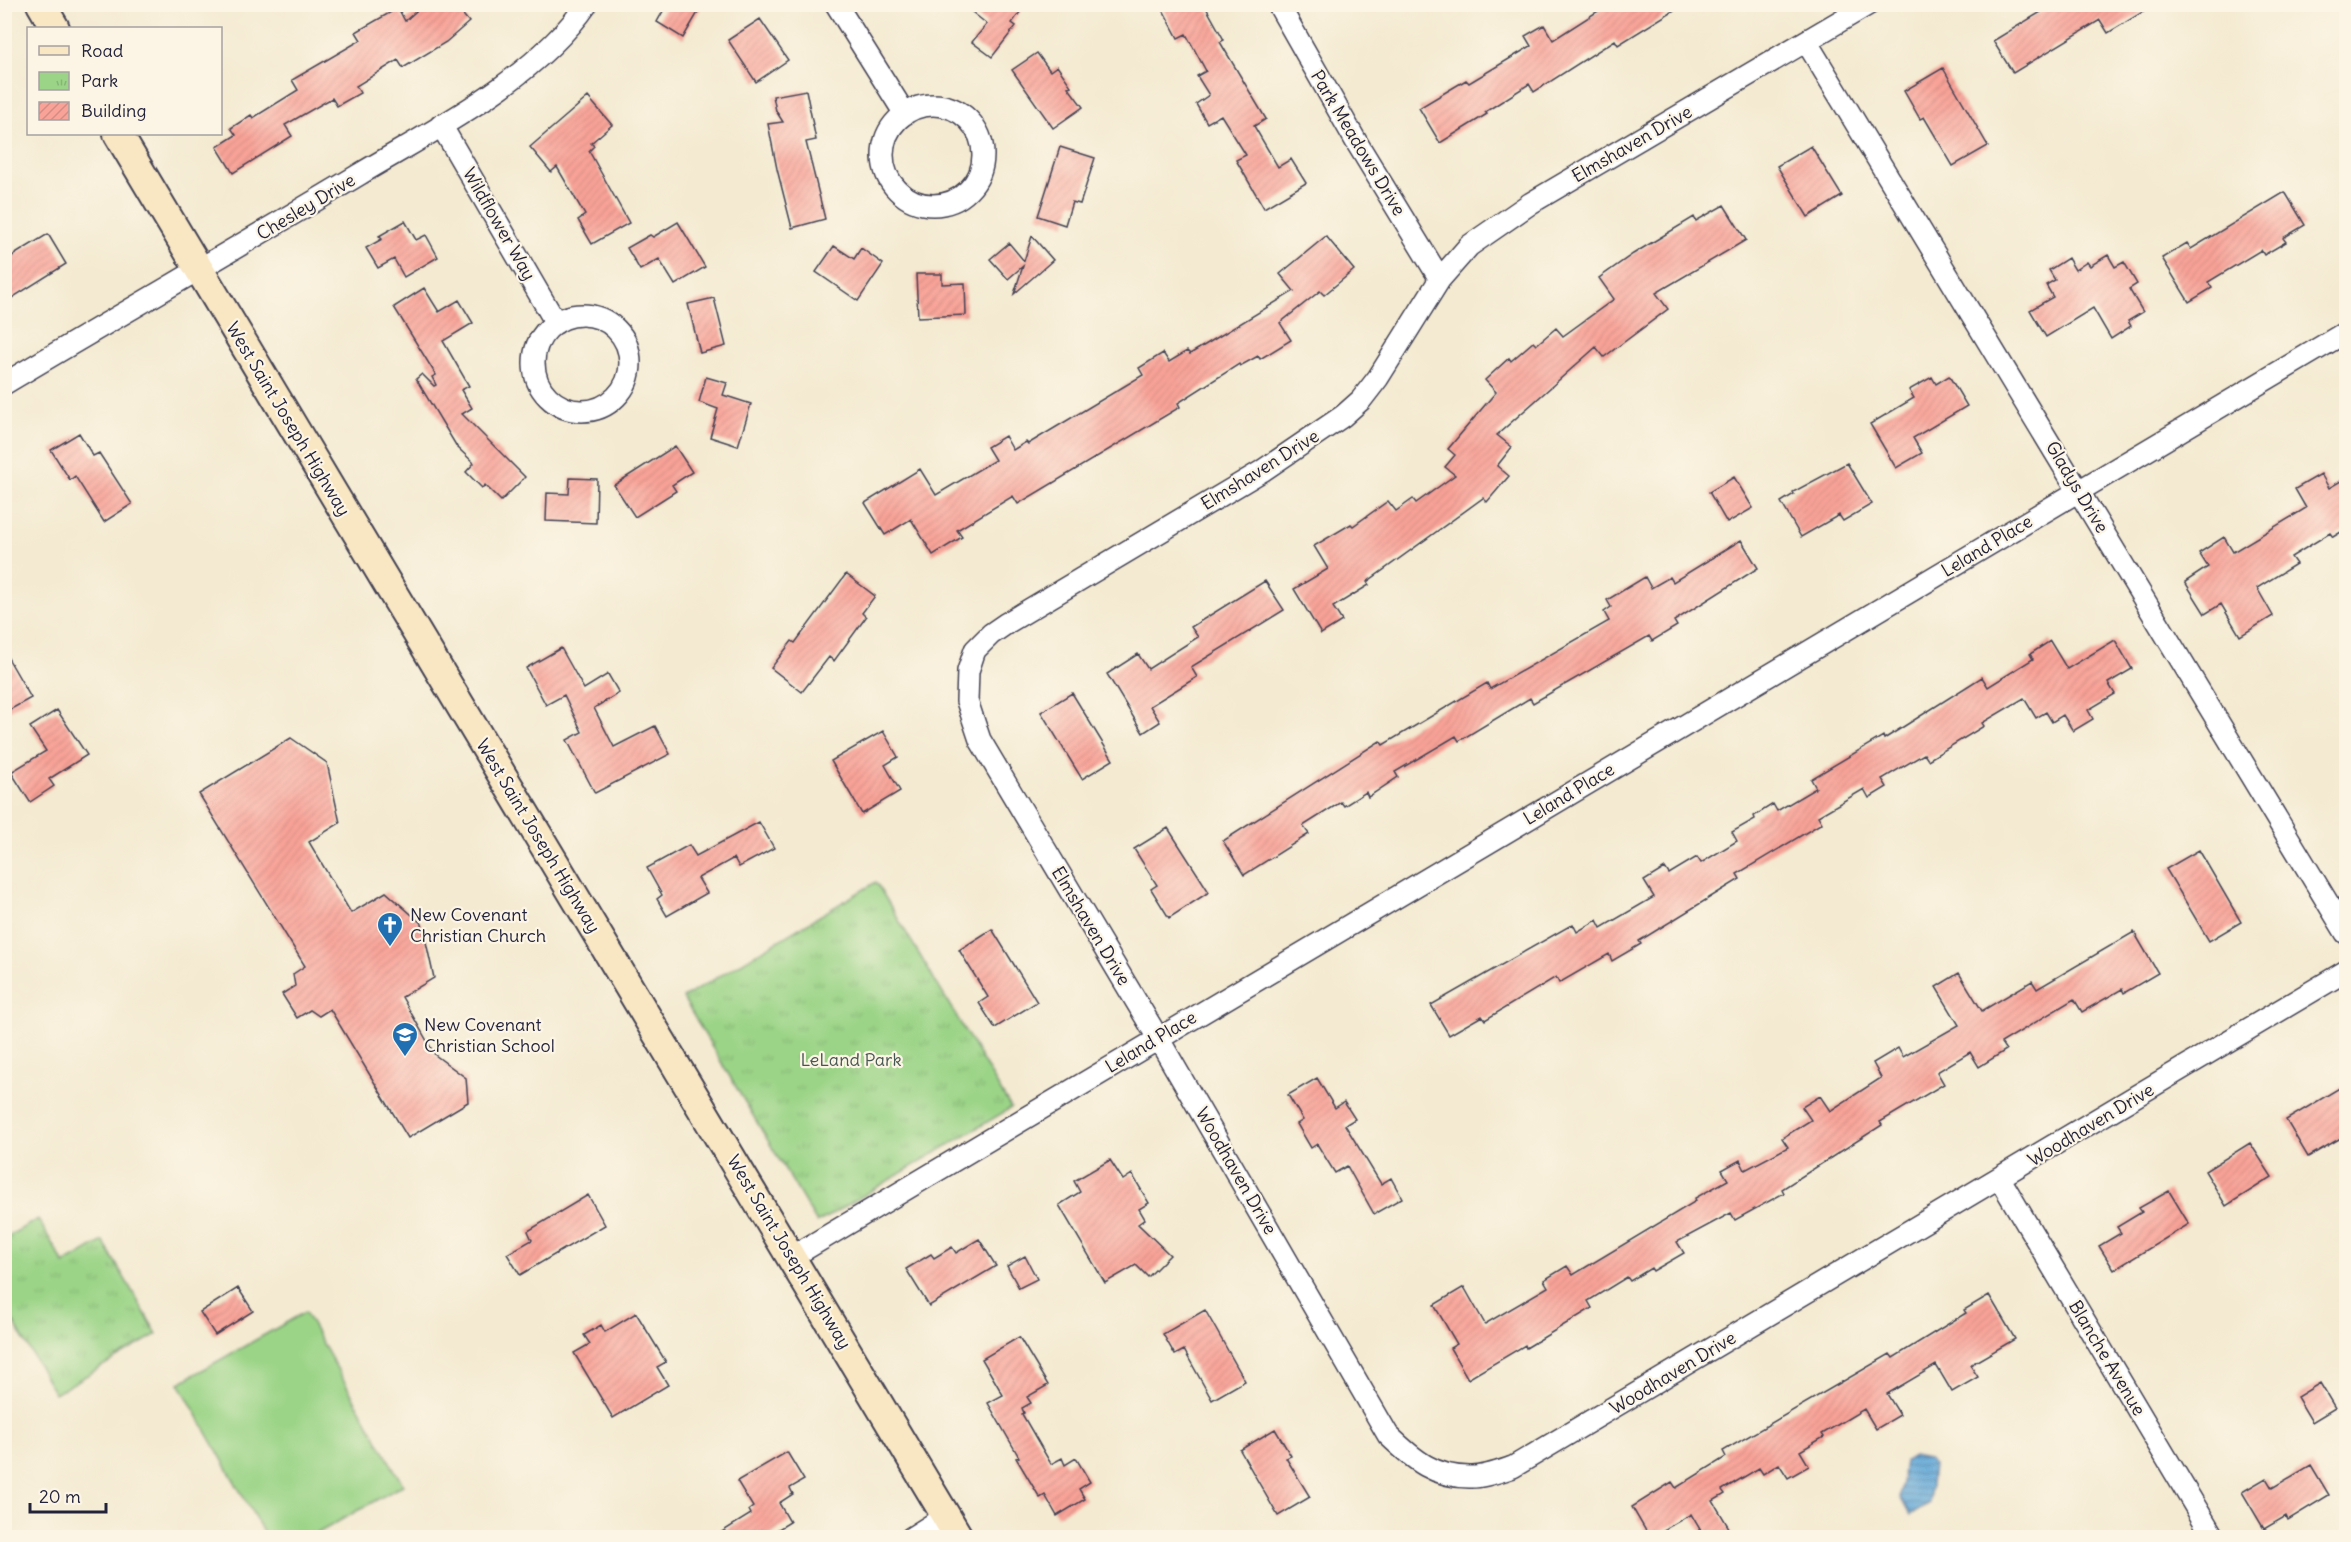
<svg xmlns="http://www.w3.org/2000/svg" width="2351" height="1542" font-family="Delius,sans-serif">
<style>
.park{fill:url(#park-tufts);stroke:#5e7b61;stroke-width:1.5}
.garden{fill:#9bd487;stroke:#5e7b61;stroke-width:1.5}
.water{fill:url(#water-rules);stroke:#42658a;stroke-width:1.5}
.building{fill:url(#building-hatch)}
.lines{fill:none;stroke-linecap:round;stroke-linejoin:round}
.street-casing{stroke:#424052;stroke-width:24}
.secondary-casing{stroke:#424052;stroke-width:32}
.street{stroke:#fff;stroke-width:21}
.secondary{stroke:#f9e7c3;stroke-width:28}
.labels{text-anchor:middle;stroke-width:4.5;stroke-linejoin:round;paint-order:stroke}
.street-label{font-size:18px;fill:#22223b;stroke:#fcf5e5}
.poi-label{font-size:18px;fill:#22223b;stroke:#fcf5e5;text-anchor:start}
.park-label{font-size:18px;fill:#465752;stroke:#fcf5e5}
</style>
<defs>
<pattern id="park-tufts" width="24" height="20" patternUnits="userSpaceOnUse" patternTransform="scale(1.5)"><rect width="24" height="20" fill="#9bd487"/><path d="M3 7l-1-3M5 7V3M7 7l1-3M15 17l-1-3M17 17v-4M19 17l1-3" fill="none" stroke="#85b675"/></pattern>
<pattern id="water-rules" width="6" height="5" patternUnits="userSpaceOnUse" patternTransform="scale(1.5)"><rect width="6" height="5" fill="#62a8d8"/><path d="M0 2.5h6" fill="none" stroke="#5088b0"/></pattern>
<pattern id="building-hatch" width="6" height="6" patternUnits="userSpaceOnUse" patternTransform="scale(1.5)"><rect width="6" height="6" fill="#f9a398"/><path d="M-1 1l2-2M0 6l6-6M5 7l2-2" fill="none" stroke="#d58c84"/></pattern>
</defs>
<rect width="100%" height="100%" fill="#fcf5e5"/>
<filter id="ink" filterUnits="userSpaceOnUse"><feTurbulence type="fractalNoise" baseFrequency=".0167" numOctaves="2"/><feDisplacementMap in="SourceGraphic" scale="12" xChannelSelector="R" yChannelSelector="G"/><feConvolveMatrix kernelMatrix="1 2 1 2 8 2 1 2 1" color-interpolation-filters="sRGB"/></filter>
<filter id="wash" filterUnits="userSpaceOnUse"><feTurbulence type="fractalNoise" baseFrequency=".008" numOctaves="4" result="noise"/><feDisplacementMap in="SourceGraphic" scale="24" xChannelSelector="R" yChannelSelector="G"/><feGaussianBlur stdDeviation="1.35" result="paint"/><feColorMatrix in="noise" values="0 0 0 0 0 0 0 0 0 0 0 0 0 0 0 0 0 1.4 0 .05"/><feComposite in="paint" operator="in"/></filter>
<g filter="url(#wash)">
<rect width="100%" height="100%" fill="#f4ead1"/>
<path class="park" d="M876,882L1011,1108L817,1223L683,998Z
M38,1219L64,1264L103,1241L157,1334L55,1394L5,1307V1238Z"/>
<path class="garden" d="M305,1312L403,1485L311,1537H266L179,1383Z"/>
<path class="water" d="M1913,1456L1928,1459L1933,1466L1929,1503L1910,1515L1900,1497L1905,1461Z"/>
<g id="blocks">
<path class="building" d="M424,4H454L469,22L446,42L403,68L398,60L356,86L360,93L337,106L332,98L285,125L292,136L233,173L217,147L236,135L231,128L251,115L253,118L298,90L292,80L361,40L356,32L398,8L405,21Z
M667,4H703L683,38L657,22Z
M962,4H1026L1012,23L1016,26L992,57L972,42L987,24Z
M1160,4H1204L1224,40L1220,42L1266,119L1254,126L1278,167L1291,159L1306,183L1264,208L1236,160L1246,155L1221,115L1207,123L1196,104L1209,95L1197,76L1206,71L1186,34L1178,38Z
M1609,4H1684L1618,45L1615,40L1534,92L1529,84L1485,112L1487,114L1440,143L1419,108L1466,80L1469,83L1531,46L1525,36L1544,25L1553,40Z
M2054,4H2156L2108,33L2100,20L2013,73L1993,41Z
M760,19L788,60L756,82L728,40Z
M1037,53L1050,71L1057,66L1071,86L1068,87L1083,107L1053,128L1012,70Z
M1943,68L1988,146L1953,166L1924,117L1920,119L1904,91Z
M806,90L816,140L806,142L825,219L792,228L777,169L768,124L783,122L776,111L773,96Z
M588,97L612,125L591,143L594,146L589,151L629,223L592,244L578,220L585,215L557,167L551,172L530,147Z
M1811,146L1842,196L1808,217L1777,166Z
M1060,147L1095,158L1080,204L1072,202L1065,225L1038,216Z
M2285,192L2305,225L2283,238L2286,242L2264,255L2261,250L2208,282L2212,288L2189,302L2162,258L2187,243L2191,249Z
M1724,205L1746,240L1656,293L1668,309L1604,357L1596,347L1497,435L1512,447L1497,466L1509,476L1487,502L1483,498L1367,582L1369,585L1333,607L1342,621L1321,634L1294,589L1328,569L1314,546L1351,524L1353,526L1388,501L1396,511L1413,499L1416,503L1455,475L1445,467L1455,455L1448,449L1496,392L1485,380L1509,358L1511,361L1533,342L1536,345L1556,328L1563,336L1614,299L1599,278L1633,254L1694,217L1696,221Z
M405,221L416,240L426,235L438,257L404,277L394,259L378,268L366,248L382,239L379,236Z
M678,222L705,267L675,285L659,259L640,270L627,248L650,235L653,237Z
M48,234L66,264L4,303V261Z
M1032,236L1053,260L1014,294L1023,266L1008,279L990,259L1009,243L1024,261Z
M1326,236L1354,270L1324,295L1320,291L1280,323L1291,340L1260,359L1258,356L1240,366L1239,364L1178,403L1180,407L1018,504L1013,496L957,530L962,537L933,555L911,519L885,535L865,503L920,469L936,495L995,460L987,447L1005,436L1013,450L1026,442L1028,444L1143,375L1139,368L1163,353L1169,362L1187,351L1190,354L1294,291L1280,274Z
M834,246L854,259L861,248L883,264L858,301L816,272Z
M2108,255L2115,267L2124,262L2137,284L2129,289L2143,312L2128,321L2131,326L2111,339L2093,308L2046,337L2030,310L2053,297L2046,285L2055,280L2049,270L2068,258L2075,270L2087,262L2090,266Z
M916,274H942V284L965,283L966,315L918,317Z
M424,288L439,312L459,300L473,323L443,341L469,386L461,390L472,408L462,414L525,477L501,501L485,485L482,488L466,472L474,463L457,447L416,379L422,374L434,386L436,385L432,377L436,375L394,307Z
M714,298L726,346L700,353L688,304Z
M1949,376L1967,406L1913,438L1922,453L1896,468L1870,424L1914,398L1909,390L1932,377L1936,384Z
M706,377L727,383L723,395L751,404L738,446L710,437L718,409L699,402Z
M79,433L93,456L99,453L132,504L104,522L75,476L70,480L51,450Z
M675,446L692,472L672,485L676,491L635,517L614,485Z
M1847,463L1872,504L1843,521L1839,515L1801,537L1781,502L1794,494L1793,492Z
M2321,474L2329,488L2346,478V529L2333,537L2330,533L2291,557L2296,564L2257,588L2273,616L2240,636L2221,604L2205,614L2185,582L2208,567L2199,553L2224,537L2233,552L2306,508L2295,489Z
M1734,477L1753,508L1727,523L1709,492Z
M570,478L597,479L596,523L546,521L547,493L569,494Z
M1741,540L1758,568L1674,621L1677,626L1652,641L1649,636L1533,703L1530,698L1459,741L1456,736L1395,772L1398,777L1368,797L1366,792L1344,806L1341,802L1303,826L1309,834L1244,875L1223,841L1380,741L1383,745L1487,683L1490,689L1609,621L1604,612L1611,607L1607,600L1645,577L1651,588L1670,577L1673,582Z
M846,574L875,596L862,613L866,617L834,661L829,657L802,692L771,668L792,641L795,643Z
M1265,581L1284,610L1191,667L1197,677L1150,706L1160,722L1143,733L1107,674L1138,654L1148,669L1198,637L1191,627Z
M2115,640L2132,669L2108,683L2115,694L2088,710L2093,719L2073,731L2063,715L2052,722L2046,712L2036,718L2024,698L1982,723L1984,726L1928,760L1924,754L1882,779L1887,787L1869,798L1864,789L1818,816L1822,823L1737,874L1740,879L1639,941L1641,944L1612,961L1609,954L1559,983L1556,977L1485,1020L1482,1016L1449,1035L1431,1005L1573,924L1577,932L1597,920L1601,928L1654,897L1644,881L1665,868L1669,874L1697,857L1701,863L1737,841L1732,832L1755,819L1754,816L1773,804L1777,811L1816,788L1811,779L1883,736L1884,739L1982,677L1988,687L2033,659L2030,654L2050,641L2067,669Z
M561,648L584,689L608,674L619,693L594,708L614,747L655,726L670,754L595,793L567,740L582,732L564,695L546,705L526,668Z
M4,651L31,698L4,713Z
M1072,693L1113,760L1082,779L1041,712Z
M57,710L87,755L49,779L54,786L30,802L11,772L46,751L30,727Z
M883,731L898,757L885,765L900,791L862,814L831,761Z
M291,738L327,763L340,823L309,842L351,913L386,892L422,924L434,978L402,997L435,1055L466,1078L468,1102L408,1138L330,1009L319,1016L310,1010L297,1018L282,994L295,986L293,974L305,966L199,794Z
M759,822L774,848L739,867L734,858L698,878L707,893L667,916L657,899L662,895L647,868L689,845L696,856Z
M1168,828L1209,892L1169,918L1151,889L1157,885L1134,849Z
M2199,850L2241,922L2209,941L2166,869Z
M992,929L1037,1002L995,1028L979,1003L988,997L959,950Z
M2134,932L2158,973L2124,993L2122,989L2082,1012L2074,999L2001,1043L2006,1050L1979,1067L1970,1052L1937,1072L1944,1084L1880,1122L1882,1125L1782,1189L1784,1193L1735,1220L1731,1213L1677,1242L1684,1253L1653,1271L1651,1268L1630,1281L1627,1277L1588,1301L1592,1308L1526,1348L1525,1345L1468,1379L1450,1348L1457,1344L1434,1305L1464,1287L1485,1324L1548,1287L1544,1280L1567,1266L1573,1275L1696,1201L1695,1198L1728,1180L1722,1170L1740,1160L1745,1170L1788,1147L1782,1138L1811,1120L1802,1107L1820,1096L1830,1111L1881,1078L1873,1063L1898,1048L1903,1057L1959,1025L1936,987L1959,973L1982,1011L2032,981L2037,989Z
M1317,1078L1335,1108L1344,1102L1355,1119L1345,1125L1381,1184L1391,1178L1402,1198L1374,1214L1347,1166L1335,1173L1317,1144L1311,1148L1297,1124L1303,1120L1288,1095Z
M2346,1084V1135L2308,1157L2286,1120Z
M2250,1143L2272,1177L2226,1206L2205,1171Z
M1110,1160L1123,1180L1132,1174L1149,1203L1139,1209L1145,1219L1138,1224L1170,1255L1148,1277L1136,1265L1105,1283L1059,1205L1080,1192L1074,1181Z
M2169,1191L2189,1224L2114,1270L2099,1246L2121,1233L2117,1227L2142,1212L2139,1208Z
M588,1195L605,1225L520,1275L507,1254L532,1240L528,1231Z
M979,1239L996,1266L929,1306L906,1269L931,1254L934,1258L952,1247L956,1253Z
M1025,1256L1037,1279L1019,1288L1007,1266Z
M238,1288L253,1311L215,1335L200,1312Z
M1989,1295L2015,1339L1970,1365L1978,1377L1952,1392L1936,1365L1887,1394L1900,1415L1876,1429L1864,1409L1822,1434L1824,1437L1800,1451L1809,1466L1788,1478L1779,1464L1763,1474L1759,1468L1722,1490L1725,1494L1713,1501L1735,1538H1705L1691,1514L1650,1538L1632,1507L1672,1482L1676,1488L1726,1457L1723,1451L1890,1354L1893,1358L1966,1313L1964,1310Z
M1205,1310L1245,1381L1212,1400L1184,1350L1175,1355L1163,1334Z
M636,1313L666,1362L657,1367L668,1385L613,1418L574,1353L590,1344L584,1335L601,1325L605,1332Z
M1019,1337L1048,1385L1027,1397L1031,1403L1022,1408L1024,1413L1022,1414L1051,1464L1062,1458L1065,1465L1076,1458L1090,1482L1079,1489L1085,1499L1057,1516L1045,1495L1040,1498L1016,1458L1019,1457L988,1403L1003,1395L982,1359Z
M2320,1383L2335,1408L2312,1422L2297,1397Z
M1275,1429L1291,1456L1286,1458L1310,1497L1278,1516L1240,1450Z
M787,1452L804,1480L790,1488L793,1494L779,1503L790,1522L764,1538H712L751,1514L749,1510L753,1507L737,1481Z
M2311,1465L2329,1495L2288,1520L2286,1516L2264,1529L2242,1492L2266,1478L2272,1488Z"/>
</g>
</g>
<g filter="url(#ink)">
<use href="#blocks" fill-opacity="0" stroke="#424052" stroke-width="1.5"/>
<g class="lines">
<defs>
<path id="street" d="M836,4L905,114
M1278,4L1357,143L1440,279
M1869,4L1531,203L1469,246L1440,279L1378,378L1361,400L1343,416L1262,471L1007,623L991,634L975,650L968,671L967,701L980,740L1158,1038L1388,1435C1414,1460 1435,1478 1472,1477C1485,1477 1501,1471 1513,1467L2346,971
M1806,41L2346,933
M883 155a50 50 0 1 1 100 0a50 50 0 1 1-100 0Z
M441,125L556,323
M534 363a48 48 0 1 1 96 0a48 48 0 1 1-96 0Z
M4,384C123,313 242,245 360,174C437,128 535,79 587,4
M2000,1179L2214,1538
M792,1257L2346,332
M911,1538L946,1516"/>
<path id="secondary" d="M41,4L55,28
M118,134C397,602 679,1069 959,1538"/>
</defs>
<use href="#street" class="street-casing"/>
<use href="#secondary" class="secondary-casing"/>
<use href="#street" class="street"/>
<use href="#secondary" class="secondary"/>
</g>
</g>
<defs>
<symbol id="church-pin" viewBox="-11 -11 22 30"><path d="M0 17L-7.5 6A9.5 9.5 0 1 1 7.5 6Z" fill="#1f6fb2" stroke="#fcf5e5"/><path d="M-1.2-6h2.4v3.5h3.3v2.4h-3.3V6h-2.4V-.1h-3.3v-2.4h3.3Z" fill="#fff"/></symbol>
<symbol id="school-pin" viewBox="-11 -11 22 30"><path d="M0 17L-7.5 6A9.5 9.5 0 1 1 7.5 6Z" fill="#1f6fb2" stroke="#fcf5e5"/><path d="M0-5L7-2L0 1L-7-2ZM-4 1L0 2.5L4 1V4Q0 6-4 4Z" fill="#fff"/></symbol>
</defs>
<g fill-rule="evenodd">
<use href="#church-pin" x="375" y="910" width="30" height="40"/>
<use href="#school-pin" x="390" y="1020" width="30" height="40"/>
</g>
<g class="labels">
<g class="street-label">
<text transform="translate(1358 143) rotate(59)" y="6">Park Meadows Drive</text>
<text transform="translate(1632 144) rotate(-30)" y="6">Elmshaven Drive</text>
<text transform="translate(306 207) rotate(-31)" y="6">Chesley Drive</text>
<text transform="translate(499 224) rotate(60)" y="6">Wildflower Way</text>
<text transform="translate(288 419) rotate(59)" y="6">West Saint Joseph Highway</text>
<text transform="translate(1260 470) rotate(-32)" y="6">Elmshaven Drive</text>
<text transform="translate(2077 487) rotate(59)" y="6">Gladys Drive</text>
<text transform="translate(1987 546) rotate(-31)" y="6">Leland Place</text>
<text transform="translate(1569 794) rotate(-31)" y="6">Leland Place</text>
<text transform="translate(538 836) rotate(59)" y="6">West Saint Joseph Highway</text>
<text transform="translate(1091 926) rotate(59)" y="6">Elmshaven Drive</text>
<text transform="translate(1151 1042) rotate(-31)" y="6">Leland Place</text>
<text transform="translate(2091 1125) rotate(-31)" y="6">Woodhaven Drive</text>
<text transform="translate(1236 1171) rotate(60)" y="6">Woodhaven Drive</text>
<text transform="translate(789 1252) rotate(59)" y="6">West Saint Joseph Highway</text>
<text transform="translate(2107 1358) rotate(59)" y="6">Blanche Avenue</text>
<text transform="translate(1673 1373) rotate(-31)" y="6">Woodhaven Drive</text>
</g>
<g class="poi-label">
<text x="410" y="921">New Covenant<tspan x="410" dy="21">Christian Church</tspan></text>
<text x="424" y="1031">New Covenant<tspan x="424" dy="21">Christian School</tspan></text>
</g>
<g class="park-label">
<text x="851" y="1066">LeLand Park</text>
</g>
</g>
<rect width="2351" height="1542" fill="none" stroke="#fcf5e5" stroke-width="24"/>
<rect x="27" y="27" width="195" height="108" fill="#fcf5e5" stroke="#a5a1a1" stroke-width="1.5"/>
<rect x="39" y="46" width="30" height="9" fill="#f9e7c3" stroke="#a5a1a1" stroke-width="1.5"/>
<text x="81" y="57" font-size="18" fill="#22223b">Road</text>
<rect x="39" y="72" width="30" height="18" fill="url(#park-tufts)" stroke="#a5a1a1" stroke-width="1.5"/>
<text x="81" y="87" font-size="18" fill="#22223b">Park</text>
<rect x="39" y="102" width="30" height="18" fill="url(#building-hatch)" stroke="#a5a1a1" stroke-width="1.5"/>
<text x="81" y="117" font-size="18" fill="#22223b">Building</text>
<path d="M30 1503v9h76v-9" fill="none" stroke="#22223b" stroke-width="3"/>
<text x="39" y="1503" font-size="18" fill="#22223b" stroke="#fcf5e5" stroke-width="4.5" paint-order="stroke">20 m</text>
</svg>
